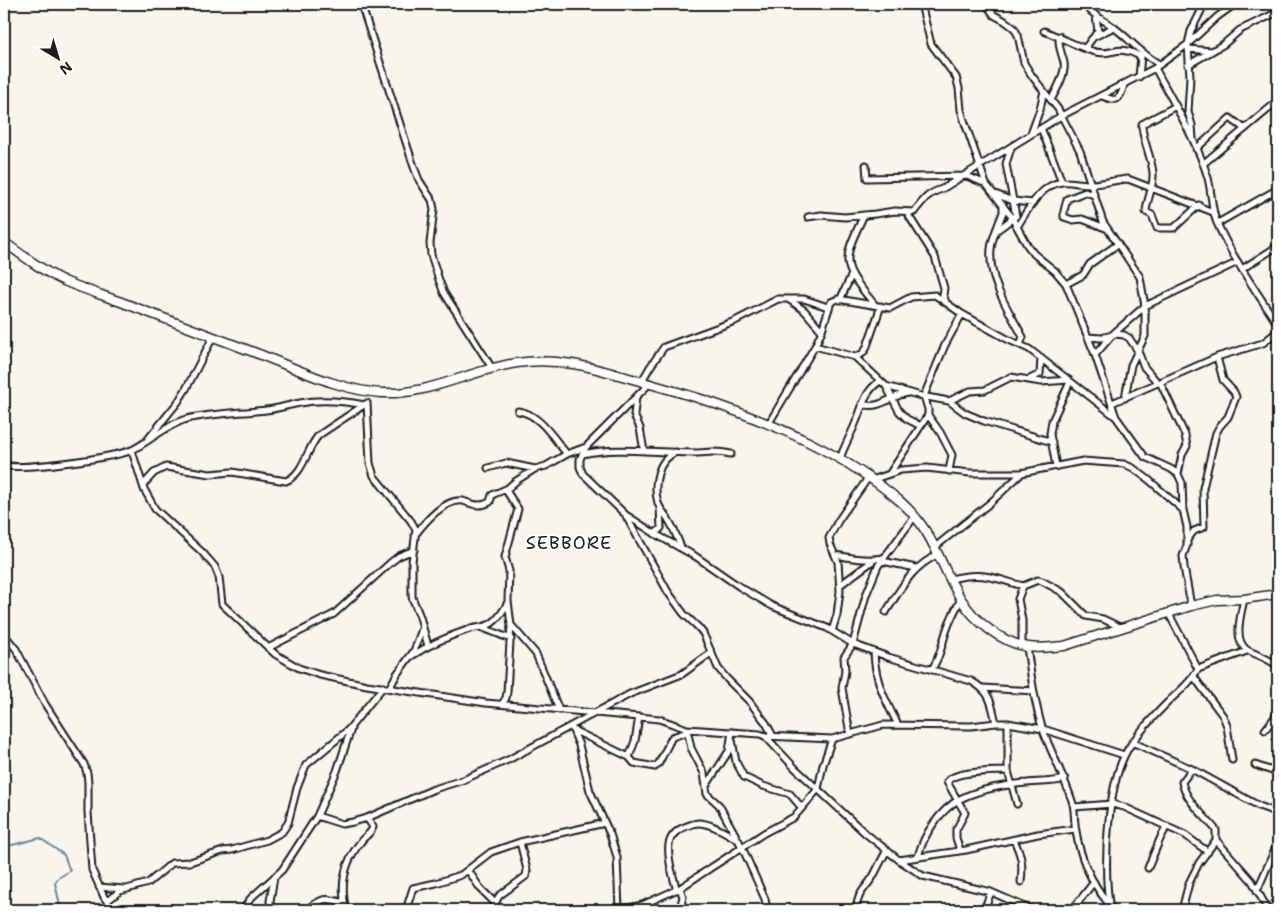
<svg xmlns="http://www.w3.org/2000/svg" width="1282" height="914" font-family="'Shantell Sans',sans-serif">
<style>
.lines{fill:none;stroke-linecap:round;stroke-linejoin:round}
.stream{stroke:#638a9e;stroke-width:2}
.minor-casing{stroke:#1c1c1c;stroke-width:9}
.secondary-casing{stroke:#1c1c1c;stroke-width:11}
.minor{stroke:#fff;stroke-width:5}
.secondary{stroke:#fff;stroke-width:8}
.labels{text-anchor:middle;stroke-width:4;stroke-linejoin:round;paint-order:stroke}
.quarter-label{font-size:18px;letter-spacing:1px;fill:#1c1c1c;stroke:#fff}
</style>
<rect width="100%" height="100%" fill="#faf5eb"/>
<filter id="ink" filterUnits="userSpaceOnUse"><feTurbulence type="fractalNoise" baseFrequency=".02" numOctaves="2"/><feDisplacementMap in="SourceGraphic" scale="10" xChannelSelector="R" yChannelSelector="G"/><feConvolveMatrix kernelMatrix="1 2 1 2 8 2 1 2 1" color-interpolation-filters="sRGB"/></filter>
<g filter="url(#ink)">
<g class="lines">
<path class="stream" d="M4,847L40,838L64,855L70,871L58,878L55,883L61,910"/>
<defs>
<path id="minor" d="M361,4L414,167L419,180L432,200L434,209L430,243L431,255L439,280L444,293L492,368
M921,4L931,44L956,77L959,88L961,110L965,123L986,184L1011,216L1027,245L1034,254L1055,271L1066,284L1094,352L1116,417L1145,457L1171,469L1178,474L1182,483L1183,510L1187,527V545L1183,556L1184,567L1191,606
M986,4L994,15L1005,21L1014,28L1018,35L1024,63L1032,76L1058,109L1080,151L1103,222L1140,277L1145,306V336L1131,365L1125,398
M1084,4C1093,16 1101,18 1112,26C1129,38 1141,54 1159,64
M1044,31C1060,37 1076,46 1092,51C1112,58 1117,42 1141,57
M1096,36L1114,27
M1085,48L1098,31L1096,16
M1188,49L1212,51
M1188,65L1224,44L1240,30L1278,12
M1155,68C1173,102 1197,141 1208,178C1212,193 1211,209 1217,223C1233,259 1257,292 1278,325
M1139,77L1141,56
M1102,96C1117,102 1120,101 1124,85
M1051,100C1056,91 1066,74 1064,63C1062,52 1058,50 1059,36
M1176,106L1142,124C1141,136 1152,158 1153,173C1154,186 1147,199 1146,212L1152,215L1157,228H1174L1199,205
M1041,128L1062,182
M1031,134L1040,109L1044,91
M1193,139L1192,125L1188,112L1190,77L1188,44L1191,31L1201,11L1203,4
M1196,149L1230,118L1245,129
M1203,164L1278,101
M866,165L867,178L967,176L986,184
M995,194L1013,201L1033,203
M1094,195L1085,192L1067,199L1064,211V217L1073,220L1082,219L1108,229
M1003,205V212C999,224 992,237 991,249C988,282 1009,310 1023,337L1020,345
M907,213L935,257L944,288L943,295L946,302
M864,215C841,263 841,264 875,305
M808,217L821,215L845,217L875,214L895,211L914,212C924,200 926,194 942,189L1061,116L1155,68L1188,44L1217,17L1235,4
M1218,223L1278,189
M1017,227C1027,211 1041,184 1062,182C1072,181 1083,185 1093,184C1105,183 1116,180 1128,179L1213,212
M996,231L1016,216L1006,164L1011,148
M1242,269L1278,246
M1066,284L1083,275L1090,264L1118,244
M788,299L804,310L822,331
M840,300L852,274
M1088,337L1101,338L1116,334L1124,335L1129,338L1138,351L1144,367L1158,383
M815,346L855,357L886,386L899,411L907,419L921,426
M1095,355L1113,334L1145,306L1238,262
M855,357L862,354L866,349L881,306
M1028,380L1040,374L1041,358
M642,381L650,367L664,347L735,321L778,299H804L828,307
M1160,382L1185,435L1187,446L1182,455L1178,474
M650,383L586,447L580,459V467L583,474L626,515L657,535L695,556L740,587L772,606L827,628L853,644L888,657L971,681C991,692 991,702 996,723
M886,386L921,396L949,401L965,413L984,421L1052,442
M636,397L634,415L640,428L644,451
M949,401L970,391L985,390L1011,377L1041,382L1069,380
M1112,403L1217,357L1263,343L1278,331
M862,404C881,410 891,395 908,393
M518,411C539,413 554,439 567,454
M928,415L940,432L952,455L949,471
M769,423L815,346L821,333L831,302L838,299L890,308L911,297L935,295L962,314L1009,340L1029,349L1116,417
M148,439L178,402L186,389L213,337
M132,451L144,489L155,509L202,552L215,567L219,577L222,604L275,654L299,668L320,675L367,685L486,703L639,717L659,719L687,729L760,734L765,736L832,739L883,725L971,726L996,723H1008L1043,729L1124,755
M676,452C657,460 653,485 658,503C660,509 665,514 668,519C674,528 677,538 681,547
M582,454C618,446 655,453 692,453C708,453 713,450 731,454
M840,459C844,446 851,435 856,422C863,406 864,392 880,381
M4,465C18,471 120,457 134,449C151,440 168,424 187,419C213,413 240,413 266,410C278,409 288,405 300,403C321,399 343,401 364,405
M1056,466L1050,434L1052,421L1070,382
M488,468L506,463L535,469
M890,473L928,415V409L924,396L945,345L962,314
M872,480L901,470L927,468L970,473H1021L1083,461L1124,464L1133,468L1149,480L1183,510
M143,485L154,473L166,467L210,474L232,472L286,481C304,474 307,447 319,435L367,403L370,463L374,476L411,521L416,530L412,562V597L420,617L428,646
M626,516L668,592L684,614L698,627L703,633L718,668L727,679L749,701L766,723L773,736
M655,534L661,528L660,508
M415,535C424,523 445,498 463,501C473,504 479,508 490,502L492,495L508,488L516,481L535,469L546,466L567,454L586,447
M1187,540L1194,531L1204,527L1203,488L1216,433L1220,426L1228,417L1236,397L1234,392L1223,380L1217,357
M935,547L990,503L1021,474
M835,555C851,558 867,561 883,558
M882,561L916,568
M951,579C982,571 994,578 1023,586L1038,580L1042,581L1062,592L1086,616L1103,619L1122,628
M840,585L874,560
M1244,599C1241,614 1232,643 1249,651C1260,656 1269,659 1278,666
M886,612C902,587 911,567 939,554
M511,625L536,654L559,710
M483,628L511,639
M832,631L837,615L840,591L838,562L830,544L829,538L838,521L868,478
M4,634L16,649L45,704L84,764L87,773L88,782V812L92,870L104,897L113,910
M1022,645V620L1018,599L1023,586
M1027,647C1031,674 1034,703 1043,730C1052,755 1065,778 1073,804C1075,813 1074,822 1076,831C1080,858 1091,882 1108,903
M268,648L334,614L390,563L399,556L414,550
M874,652C875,682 885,699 898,725
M410,657C428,645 449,636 470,629C477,627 485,628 492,623C499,618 504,610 508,602
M932,669C941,655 941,647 946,632C950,620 955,610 961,599
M1198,669L1247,651
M1194,677L1223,716L1227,726L1232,760
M390,687L397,674L414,651L422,629
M983,688L1034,691
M502,704L506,698L507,692L511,625L508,601L509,571L505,557L518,509L507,492L508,488
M1008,723V771L1017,804
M571,726L579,745L590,791L610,834L617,857L619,910
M687,729L691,748L704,773L707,794L719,805L742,847L765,899L767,910
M573,730L629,757L634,763L655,767L659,763L672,737L687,732
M1265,730L1278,713
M850,734L842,688L845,671L844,657L853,644L866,595L878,566L915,516
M765,736L795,768L865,833L899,860L923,876L991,892L1032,910
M732,740L736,762L744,777L763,786L790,794L802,808
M1132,742L1192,769L1259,806L1278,813
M629,757L635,741L639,717
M1255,765L1278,773
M1192,769L1182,782C1185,800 1205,816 1216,830V840L1252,881L1268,910
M706,786L729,751L732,732
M1074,807L1112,804L1124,807L1185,835L1208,852
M317,816L342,824L353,822L367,818L434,789L463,780L508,760L630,694L682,674L711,653
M1014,840C1022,857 1023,864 1021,882
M960,850L956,838V830L965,813L947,782C955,770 994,772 1008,771
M918,857C923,835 940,810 960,799C977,790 1008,784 1027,783C1040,781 1052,783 1065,779
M899,860L966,850L1038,834L1075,829
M1148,868L1160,839L1167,826
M468,870L480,888L495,903
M99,887L124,889
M680,888L683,897L680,908L681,910
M677,890C674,882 673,875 671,868C667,849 665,834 687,826C690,825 695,823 698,823C711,823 726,833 737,839
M1257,891L1278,842
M107,901L120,891L148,883L172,863L190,862L223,851L232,850L267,840L282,832L288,823L297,788L306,765L348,730L383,687
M243,910L251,898L282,870L317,816L337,771L351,729
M271,910L270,901L274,877
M306,910C322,898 325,897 344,903
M346,910C339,883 345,860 363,839C367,835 371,833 373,827L367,818
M406,910L413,888L436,883L461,875L491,852L520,842L605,823
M492,910L499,896L526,876L527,870L520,842
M621,910L642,905L680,888L764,833L794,817L818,789L823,765L832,739
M857,910C856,893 866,889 874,875C878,867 882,859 887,850
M984,910L991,892
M1072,910L1094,882
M1110,910C1103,868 1106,777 1132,743C1142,729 1155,715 1167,703C1178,692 1191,683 1198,669L1169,614
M1182,910L1189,883L1199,863L1216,840"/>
<path id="secondary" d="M4,242C23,256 43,271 64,281C83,289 102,295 121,302C166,319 211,336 256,353C295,368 341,391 382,393C431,395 470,370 517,363C556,357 592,367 629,378C654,385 679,392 704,400C775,424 844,453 901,502C934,531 939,564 961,599C975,622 1001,642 1028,647C1040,649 1051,647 1064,646L1191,606L1217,600L1244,599L1278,594"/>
</defs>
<use href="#minor" class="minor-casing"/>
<use href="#secondary" class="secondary-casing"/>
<use href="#minor" class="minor"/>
<use href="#secondary" class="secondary"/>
</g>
</g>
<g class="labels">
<g class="quarter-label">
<text x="569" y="549">SEBBORE</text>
</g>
</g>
<rect width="1282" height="914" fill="none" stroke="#fff" stroke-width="20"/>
<rect x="10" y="10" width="1262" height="894" fill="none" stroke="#1c1c1c" stroke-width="2" filter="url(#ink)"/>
<g transform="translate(58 58) rotate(142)" stroke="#ffffff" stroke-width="4" paint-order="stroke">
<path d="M0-4L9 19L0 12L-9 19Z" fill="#1c1c1c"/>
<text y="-8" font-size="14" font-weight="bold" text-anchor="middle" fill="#1c1c1c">N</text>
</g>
</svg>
